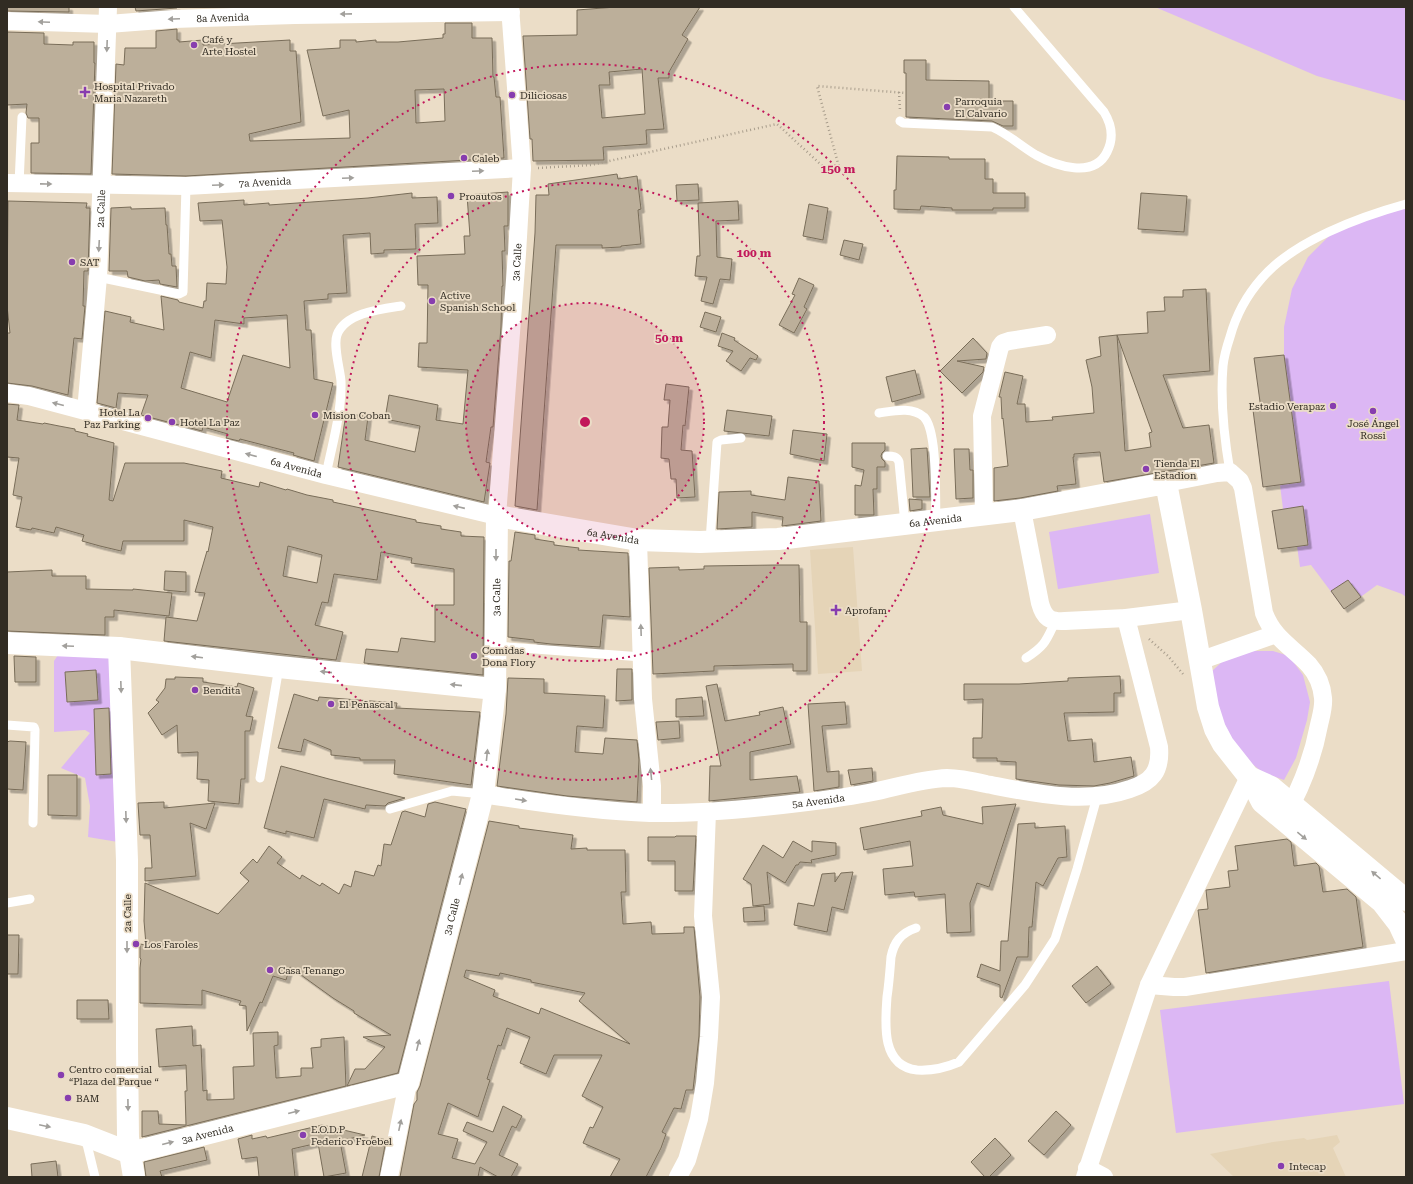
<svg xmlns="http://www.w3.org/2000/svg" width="1413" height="1184" font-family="'Roboto Serif',serif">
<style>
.built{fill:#e5d4b7}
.green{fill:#dcb7f4}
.building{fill:#bcaf9a;stroke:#796d59;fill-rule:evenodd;filter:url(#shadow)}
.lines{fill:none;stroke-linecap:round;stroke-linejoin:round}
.path{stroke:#a89d8c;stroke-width:2.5;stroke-dasharray:1 3;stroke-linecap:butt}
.service{stroke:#fff;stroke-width:9}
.minor{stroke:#fff;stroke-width:18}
.tertiary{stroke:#fff;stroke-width:22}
.secondary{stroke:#fff;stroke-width:22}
.oneway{fill:#a2a09c}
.ring{fill:none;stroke:#c2185b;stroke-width:2;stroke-dasharray:2 4}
.poi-dot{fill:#873daf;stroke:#ebddc7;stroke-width:1.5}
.labels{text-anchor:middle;stroke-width:3.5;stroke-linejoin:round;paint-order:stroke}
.street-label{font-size:10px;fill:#312c23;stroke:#ebddc7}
.poi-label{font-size:10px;fill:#312c23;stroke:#ebddc7;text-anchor:start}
.centre{fill:#c2185b;stroke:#ebddc7;stroke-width:2}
.ring-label{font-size:12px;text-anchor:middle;font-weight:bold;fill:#c2185b;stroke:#ebddc7;stroke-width:3.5;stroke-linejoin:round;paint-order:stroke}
</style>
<defs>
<filter id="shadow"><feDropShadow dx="3.5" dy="3.5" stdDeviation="0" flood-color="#0004"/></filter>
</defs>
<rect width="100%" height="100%" fill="#ebddc7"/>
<path class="built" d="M853,547L862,671L818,674L810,550Z
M1337,1135L1340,1142L1333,1148L1346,1177H1234L1210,1154L1273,1142L1304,1138L1307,1140Z"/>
<path class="green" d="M1155,7H1406V101L1317,76Z
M1406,207V597L1402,594L1377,585L1344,609L1311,565L1300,567L1297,546L1278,549L1272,511L1283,509L1280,485L1263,487L1253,410L1261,409L1254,358L1284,355V327L1292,289L1308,257L1334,231Z
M1150,514L1159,573L1058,589L1049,532Z
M1246,651H1273L1289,656L1303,675L1310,702L1307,720L1296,758L1284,780L1262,772L1239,753L1221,717L1211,672L1225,659Z
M58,655L113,656L118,842L88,837L90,806L85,778L61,768L90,733L85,730L54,732V661Z
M1389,981L1404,1104L1176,1133L1160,1010Z"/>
<path class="building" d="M7,7H69V12L7,11Z
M135,7H177V8L136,11Z
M616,7H700L682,35L688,39L669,72V78H658L664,129L646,130L647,144L603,147L604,160L533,161L532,139H530L523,36L577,35V10ZM642,69L645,114L602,118L599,85H610L609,72Z
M445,23H472V38H492L493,77H494L496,97H500L504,158L186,176L112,174L116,64L124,65L125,48H156V31L177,29V40H179V42L203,40V45L290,40V51H296L301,122L249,134L250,141L350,138L349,110L323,116L307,50L340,48V40H356V42L376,40V42H398L443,38V34H445ZM444,89L445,121L416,123L415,90Z
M7,32L44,33V44L73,45V42H94V63H95L91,174L31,173V143H39V118H28L26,113L27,104L7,105Z
M904,60H926V80L989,81V101H1013V126H1003L992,121L906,117V73H904Z
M897,156L949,157V159H985V179H993V193H1025V208H993V210H952V208L921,206L920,210L894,209V190H896Z
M617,174L618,179L637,176L641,209L638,210L641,244L621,246V247L602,248V245H556L537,510L515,506L535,233L536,195H549L548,184Z
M698,184L699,200L677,201L676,185Z
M508,192V226H504L505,251H502L503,286H502L501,327L493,427H491L486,462L490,463L484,502L338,467L346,413L368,417L365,440L415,452L420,426L385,419L389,395L438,405L436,420L463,424L468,370L418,367L419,343H427L428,285H418L417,256L465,254L464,236H470L467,195Z
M412,193V198L437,197L438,223L415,224L416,249L384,250V253L371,254L370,233L343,235L347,293L328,294V299L304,301L306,330H311L314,379L333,383L314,461L293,455L294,453L240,439L239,441L226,438L228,434L203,427L202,431L141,415L148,395L118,393L116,408L97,403L105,311L131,317L130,322L164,330L161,296L178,300L179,302L203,308L204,301H206L207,283L226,284L227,267L222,220L200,221L198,203L244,200V205L269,203V205L368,198ZM287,315L290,368L243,355L227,402L181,388L190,352L211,358L215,320L244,324V318Z
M1141,193L1187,196L1184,232L1138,229Z
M8,201L87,203L86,208H90L88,271H84L83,306H85L82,339L74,338L68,395L32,386L7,383V333H10L7,306Z
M738,201L739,220L716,221L717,257L732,259L730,280L720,279L713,304L701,301L707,277L695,276L697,256H700L698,203Z
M809,204L828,208L823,240L803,236Z
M131,207V209L165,208L166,225H167L169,254H171L172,266H176L177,287L160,284L159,280L145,281L128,277L127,271H109L111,208Z
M844,240L863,244L859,260L840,255Z
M799,278L814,285L804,307L807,309L794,333L779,325L795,295L792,294Z
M1206,289L1210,371L1163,375L1183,428L1209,425L1214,463L1104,482L1100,452L1074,454V457H1073L1076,484L1057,486L1058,491L1020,498L994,501V468L1008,466L1003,418L1002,419L1001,397H999L1005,372L1023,376L1017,404H1025L1026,422L1053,420L1052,417L1094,413L1092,387L1086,360L1101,356L1099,337L1117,335L1125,451L1151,447L1149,433L1152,432L1117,335L1148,333L1147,312L1165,311L1164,297H1183V290Z
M705,312L721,317L716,332L700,327Z
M722,333L735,338L734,340L758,356L756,360L750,358L741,371L726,361L733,351L718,346Z
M973,338L987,353L986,359L957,361L984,367L983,372L962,393L940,371Z
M1284,355L1301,482L1263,487L1253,410L1261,409L1254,358Z
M915,370L921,394L892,402L886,377Z
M666,384L689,387L685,426L683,425L681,450L692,451L695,497L677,498L676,479H671L669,459L661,458L662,427H668L670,400H664Z
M7,404L19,405L17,420L43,424L44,423L59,426L75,429V431L88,434L87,436L114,443L109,500L113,501L125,463H184L222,471L221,478L259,487L260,482L286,490L287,489L307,495L333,500V502L416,520V522L441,526V529L461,532V536L484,537L483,675L364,663L366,649L398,652L401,638L435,642V605H454V569L411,563L412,558L381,552L377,580L334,574L328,603L322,602L315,625L343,632L336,660L164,641L166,617L197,621L205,593L195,592L207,551L208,552L213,527L184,520V541H123L121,551L100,546L82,541L84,535L56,527L54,533L32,528L31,530L16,527L22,497L13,495L19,458L7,457ZM288,546L322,555L317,583L283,576Z
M727,410L772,416L769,436L724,431Z
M793,430L827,434L824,461L790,454Z
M852,443H885V450L882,453L881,456L882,459L885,462V467H877V489H873L874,515H855V485L861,486L864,470L852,467Z
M927,448L930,497H913L911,449Z
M954,449H969L970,470H973V498L956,499Z
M788,477L819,481L821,521L782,526L783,517L752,512V527L717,529L719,492L751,491V495L785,500Z
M909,499L922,500V509L910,511Z
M1303,506L1308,545L1278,549L1272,511Z
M515,532L535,535V539L554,542V545L579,548L578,550L628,553L630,617L603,615L600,647L551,644L534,642V640L508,637L509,561H511Z
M777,565H799L800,622H807V671H793V664L714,666V671L653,674L649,568L679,567V570L704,569V566Z
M52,570V576H86V589L133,590V589L172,593L169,616L114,610V617H105V635L7,631V572Z
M165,571L186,572V592L164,590Z
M1348,580L1361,597L1344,609L1331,591Z
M14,656L36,657V682H15Z
M617,669H632V700L616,701Z
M96,670L98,700L67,702L65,672Z
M1120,676L1121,693H1114V712L1064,713L1068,741L1092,739L1094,762L1131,757L1134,776L1110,783L1094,786L1059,785L1016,779V762L997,761V758H973V738H982L983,699L964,700V684H1019L1068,681V678Z
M175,677L203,678V682L237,687L238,683L254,688L246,716L253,717L250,731H245V779H241L239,804L208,801L209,780L197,779L198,752L178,753L177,725L162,735L148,713L159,702L156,700L165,688L166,679H175Z
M508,678L544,679V693L605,696L603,728L577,726L575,752L603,754L605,738L637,740L639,760L637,802L567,796L497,786L506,714Z
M717,684L725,721L760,715L759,712L783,707L791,744L750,752V780L797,776L800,792L709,801L710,766H721L706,686Z
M294,694L318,701L319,697L397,703L396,708L480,712L471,785L394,774L395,760H360V758L331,755V750L304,739L301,752L278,748Z
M702,697L704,716L676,717V699Z
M845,702L847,724L822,726L827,772L839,771V787L814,791L808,704Z
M109,708L111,774L96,775L94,709Z
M679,721L680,738L658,740L656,722Z
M10,741L26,742L23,790L7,789V742Z
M281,766L329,779L405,798L388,803L385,806L366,805L365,809L324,799L314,838L286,831V834L264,828Z
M872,768L873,781L851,785L848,770Z
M48,775H77V816L48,815Z
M164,802V808L215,803L206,829L190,823L196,876L145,881V868H152L150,835H140L138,803Z
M435,802L466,809L398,1073L347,1086L355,1069H365L385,1047L363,1037L391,1035L354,1013V1011L333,998L290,967L286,980L273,976L262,1003L260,1002L247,1031L246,1006L239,1005L241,1001L202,990V1005L140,1003V968L141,959L140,958V944L146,945L144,921L145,883L218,914L249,881L240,873L253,859L257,863L269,846L282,857L277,863L300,879L302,875L320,886L322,883L339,894L344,884L351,887L355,871L374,876L378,865L381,866L384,844L391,845L402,812L405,811L425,817L428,804Z
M1016,804L989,887L977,883L970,903L971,932L947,933L945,894L915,897L914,892L885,895L883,869L913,866L910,841L864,850L860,828L922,816L921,811L941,807L943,815L983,824L982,807Z
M489,821L519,826V828L573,835L571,849L587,848V850H625L626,892H621L623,924L651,922L652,934L684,933V927H694L700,997L699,1036L693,1090H686L681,1109L674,1108L662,1132L666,1134L661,1148L646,1177H610L620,1159L583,1143L590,1127L593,1128L603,1107L582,1096L602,1055H554L546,1074L520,1063L530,1037L507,1028L501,1046L498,1045L487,1079L490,1080L478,1117L448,1103L438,1134L458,1139L452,1158L475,1164L487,1142L463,1131L467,1122L493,1132L503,1106L522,1116L516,1128L512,1126L499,1155L518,1164L511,1177H498L480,1167L478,1177H400L414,1104L417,1100V1092L420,1086ZM466,970L499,976L500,973L531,980V982L585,993L579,1001L630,1044L541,1008L539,1014L493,996L495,990L464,977Z
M1035,823V828L1065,826L1067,857L1058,858L1043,886L1036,882L1032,927H1029L1028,957H1017L1002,998L1000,997V985L977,977L981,964L1000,971L1001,941H1008L1018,824Z
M676,836H696L693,891H675V861H648V837H675Z
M1287,839L1291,842L1294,866L1316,863L1319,866L1323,892L1347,889L1356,897L1363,947L1206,973L1198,910L1208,909L1206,890L1230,887L1228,871L1238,870L1235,846Z
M793,841L812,852V841L836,843V855L811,860L812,863L800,862L798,865H796L785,883L767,872L770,904L753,906L751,884L743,879L763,845L783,858Z
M853,872L844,910L832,907L827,932L794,925L798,903L814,906L822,874L835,873V882L841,873Z
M764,906L765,921L744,922L743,908Z
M7,935H19L18,974H7Z
M1097,966L1111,984L1086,1003L1072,986Z
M77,1000H108L109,1019H77Z
M192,1026L193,1046L201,1045L203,1091L207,1090V1100L234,1099L233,1067L254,1066L253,1033L278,1032V1045L274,1046L276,1078L301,1076V1068H313L311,1048L321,1047V1039L344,1037L346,1086L142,1137V1111H158L159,1124L186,1125L185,1091H187L186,1065L159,1067L156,1029Z
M1056,1111L1071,1125L1044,1155L1028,1141Z
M322,1125L365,1135L340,1141L346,1173L324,1177L318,1143L292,1149L295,1177H259L257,1157L242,1159L238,1139L252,1135V1139L266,1136L267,1138Z
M372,1136L386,1140L379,1177H362Z
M995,1138L1011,1155L989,1177H985L971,1162Z
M204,1147L207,1160L160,1171L162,1177H146L144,1162Z
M56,1161L58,1177H32L31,1164Z"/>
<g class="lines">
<path class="path" d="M899,92L900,110
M538,168L591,165L777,124L830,173L839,167L817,86L906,93
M1149,639L1168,656L1183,674"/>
<path class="service" d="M900,121L903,123L992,127C1008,134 1021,146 1036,155C1056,166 1094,179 1107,152C1114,138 1112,125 1104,112L1014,7
M19,184L22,117
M98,277L179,294L183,292L186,186
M879,413C893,411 912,406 924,417C938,431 935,500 936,521
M887,456C892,456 897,456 899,462L905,524
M1230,472C1224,437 1220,402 1223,366C1224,356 1227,346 1230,337C1236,315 1247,295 1262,278C1294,241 1359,217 1406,204
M326,475C332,445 342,412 341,381C340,369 333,346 337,335C345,313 381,309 401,306
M710,541L717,442L721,440L741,438
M496,646L642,657
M1026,658C1045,646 1046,641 1055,622
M7,725L34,727L35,730L33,823
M260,778L279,667
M390,809L452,791L483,794
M7,903L30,899
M916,928C901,933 894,942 891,957C890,970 889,984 887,997C885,1024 881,1066 917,1070C933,1071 945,1068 959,1062L1025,985L1055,939L1077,869L1097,797
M85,1136L95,1177"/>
<g class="minor">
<path id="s1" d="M7,21L108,24L174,19L295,15L511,12"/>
<path id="s2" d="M7,183L186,186L522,168"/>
<path id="s3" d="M7,393L29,396L326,475L497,516L517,254L522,168L510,7"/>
<path id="s4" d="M86,411L98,277L108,7"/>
<path d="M1166,483L1217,473L1230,472L1240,481L1243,488L1264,613C1274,639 1291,646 1309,665C1317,674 1322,686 1323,698C1324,707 1321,716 1319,725C1313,757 1301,788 1285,816"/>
<path d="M1022,510L1040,603C1044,618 1050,622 1065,621L1126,618L1191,610"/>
<path d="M984,515L982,416L1000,347L1003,343L1009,341L1047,335"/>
<path d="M638,540L643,699L652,786V813"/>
<path d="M1199,661L1276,634"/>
<path id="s5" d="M483,794C538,803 594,811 650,813C699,814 750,809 799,803C824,800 849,797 873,792C897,787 922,779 947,778C960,778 973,781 986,784C1033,793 1084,805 1130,789C1152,782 1161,771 1159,747L1126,618"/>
<path d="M1149,985L1174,987H1185L1406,951"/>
<path d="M1087,1168L1104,1177"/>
<path d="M389,1177L408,1083"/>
<path d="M678,1177L687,1160L699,1119L705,1083L709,1037L711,997L703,916L707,812"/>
<path d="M1085,1177L1149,985L1249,777"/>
</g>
<g class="tertiary">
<path d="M7,643L119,648L279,667L495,689"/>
<path id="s6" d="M119,648L127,860V1047L128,1137L130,1153L408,1083L483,794L495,689L497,516L638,540L700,542L778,539L1022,510L1166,483L1191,610L1208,707L1215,729L1223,744L1249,777L1262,802L1382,902L1399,924L1406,939"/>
<path d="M1249,777L1271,787L1406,900"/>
</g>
<path class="secondary" d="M7,1118L84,1135L130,1153L134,1177"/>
</g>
<defs><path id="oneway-solid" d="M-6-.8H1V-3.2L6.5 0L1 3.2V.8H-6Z"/></defs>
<g class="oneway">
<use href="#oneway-solid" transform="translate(346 14) rotate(179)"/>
<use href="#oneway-solid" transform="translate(174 19) rotate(177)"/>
<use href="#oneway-solid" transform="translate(44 22) rotate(-178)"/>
<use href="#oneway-solid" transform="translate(107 46) rotate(92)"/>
<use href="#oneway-solid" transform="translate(478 171) rotate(-3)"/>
<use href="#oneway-solid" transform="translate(348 178) rotate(-3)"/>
<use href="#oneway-solid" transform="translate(46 184) rotate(1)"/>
<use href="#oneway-solid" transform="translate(218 185) rotate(-3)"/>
<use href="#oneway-solid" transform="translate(99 246) rotate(93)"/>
<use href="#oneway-solid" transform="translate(58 404) rotate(-166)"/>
<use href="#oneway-solid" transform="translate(251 455) rotate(-165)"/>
<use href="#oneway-solid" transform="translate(459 507) rotate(-167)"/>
<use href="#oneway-solid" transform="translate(496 555) rotate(90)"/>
<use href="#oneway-solid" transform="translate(641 630) rotate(-92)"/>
<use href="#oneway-solid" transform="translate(68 646) rotate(-177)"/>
<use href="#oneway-solid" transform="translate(197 657) rotate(-173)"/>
<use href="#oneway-solid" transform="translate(326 672) rotate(-174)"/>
<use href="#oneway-solid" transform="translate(456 685) rotate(-174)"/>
<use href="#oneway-solid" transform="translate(121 687) rotate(88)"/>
<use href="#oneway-solid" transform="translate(487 755) rotate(-84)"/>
<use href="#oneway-solid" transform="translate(651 774) rotate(-96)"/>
<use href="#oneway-solid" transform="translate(521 800) rotate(9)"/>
<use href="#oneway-solid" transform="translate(126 817) rotate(88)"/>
<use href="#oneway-solid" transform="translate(1302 836) rotate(39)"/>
<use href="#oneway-solid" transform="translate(1376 875) rotate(-140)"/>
<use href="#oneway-solid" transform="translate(461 879) rotate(-76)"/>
<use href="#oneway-solid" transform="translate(127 947) rotate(90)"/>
<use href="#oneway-solid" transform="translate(418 1045) rotate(-76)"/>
<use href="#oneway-solid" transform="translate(128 1105) rotate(89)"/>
<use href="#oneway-solid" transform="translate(294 1112) rotate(-14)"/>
<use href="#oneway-solid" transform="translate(400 1125) rotate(-78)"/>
<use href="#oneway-solid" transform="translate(45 1126) rotate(12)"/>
<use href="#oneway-solid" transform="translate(168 1143) rotate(-14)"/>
</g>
<circle cx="585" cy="422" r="119" fill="#c2185b" fill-opacity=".12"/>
<g class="ring">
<circle cx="585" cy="422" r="119"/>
<circle cx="585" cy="422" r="239"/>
<circle cx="585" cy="422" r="358"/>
</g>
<g class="poi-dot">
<circle cx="194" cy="45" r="4"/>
<path d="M83 86h4v4h4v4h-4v4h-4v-4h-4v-4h4z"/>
<circle cx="512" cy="95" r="4"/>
<circle cx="947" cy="107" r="4"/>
<circle cx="464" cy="158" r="4"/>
<circle cx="451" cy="196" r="4"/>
<circle cx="72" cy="262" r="4"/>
<circle cx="432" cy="301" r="4"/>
<circle cx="1333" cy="406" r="4"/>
<circle cx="1373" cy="411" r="4"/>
<circle cx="315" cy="415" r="4"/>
<circle cx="148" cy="418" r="4"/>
<circle cx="172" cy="422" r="4"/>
<circle cx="1146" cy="469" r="4"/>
<path d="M834 604h4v4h4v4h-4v4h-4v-4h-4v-4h4z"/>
<circle cx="474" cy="656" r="4"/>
<circle cx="195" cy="690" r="4"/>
<circle cx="331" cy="704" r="4"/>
<circle cx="136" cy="944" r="4"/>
<circle cx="270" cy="970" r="4"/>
<circle cx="61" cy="1075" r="4"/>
<circle cx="68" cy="1098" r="4"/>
<circle cx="303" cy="1135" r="4"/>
<circle cx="1281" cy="1166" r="4"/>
</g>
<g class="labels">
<g class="street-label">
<text dy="4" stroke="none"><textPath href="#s1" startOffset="216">8a Avenida</textPath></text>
<text dy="4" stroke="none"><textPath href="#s2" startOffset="258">7a Avenida</textPath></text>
<text dy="4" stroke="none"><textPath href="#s4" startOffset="203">2a Calle</textPath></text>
<text dy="4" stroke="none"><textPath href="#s3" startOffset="760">3a Calle</textPath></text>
<text dy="4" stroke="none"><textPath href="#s3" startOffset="299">6a Avenida</textPath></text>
<text dy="4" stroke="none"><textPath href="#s6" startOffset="1811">6a Avenida</textPath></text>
<text dy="4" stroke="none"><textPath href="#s6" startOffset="1487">6a Avenida</textPath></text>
<text dy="4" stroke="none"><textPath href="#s6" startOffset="1288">3a Calle</textPath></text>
<text dy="4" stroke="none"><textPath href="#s5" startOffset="337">5a Avenida</textPath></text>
<text transform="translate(127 913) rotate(-90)" y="4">2a Calle</text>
<text dy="4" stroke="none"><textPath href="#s6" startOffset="964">3a Calle</textPath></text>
<text dy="4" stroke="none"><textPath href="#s6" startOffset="585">3a Avenida</textPath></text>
</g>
<g class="poi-label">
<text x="202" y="43">Café y<tspan x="202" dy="12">Arte Hostel</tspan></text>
<text x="94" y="90">Hospital Privado<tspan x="94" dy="12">Maria Nazareth</tspan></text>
<text x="520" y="99">Diliciosas</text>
<text x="955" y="105">Parroquia<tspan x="955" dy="12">El Calvario</tspan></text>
<text x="472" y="162">Caleb</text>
<text x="459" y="200">Proautos</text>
<text x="80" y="266">SAT</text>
<text x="440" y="299">Active<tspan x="440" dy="12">Spanish School</tspan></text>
<text x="1325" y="410" text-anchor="end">Estadio Verapaz</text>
<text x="140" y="416" text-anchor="end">Hotel La<tspan x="140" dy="12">Paz Parking</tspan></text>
<text x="323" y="419">Mision Coban</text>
<text x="180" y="426">Hotel La Paz</text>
<text x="1373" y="427" text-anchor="middle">José Ángel<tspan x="1373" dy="12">Rossi</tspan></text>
<text x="1154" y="467">Tienda El<tspan x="1154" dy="12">Estadion</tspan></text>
<text x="845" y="614">Aprofam</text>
<text x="482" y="654">Comidas<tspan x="482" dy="12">Dona Flory</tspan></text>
<text x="203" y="694">Bendita</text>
<text x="339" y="708">El Peñascal</text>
<text x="144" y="948">Los Faroles</text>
<text x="278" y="974">Casa Tenango</text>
<text x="69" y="1073">Centro comercial<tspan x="69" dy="12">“Plaza del Parque “</tspan></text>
<text x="76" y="1102">BAM</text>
<text x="311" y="1133">E.O.D.P<tspan x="311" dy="12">Federico Froebel</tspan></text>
<text x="1289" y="1170">Intecap</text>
</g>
</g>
<circle cx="585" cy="422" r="6" class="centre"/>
<g class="ring-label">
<text x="838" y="173">150 m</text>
<text x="754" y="257">100 m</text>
<text x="669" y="342">50 m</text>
</g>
<rect width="1413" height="1184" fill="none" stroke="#312c23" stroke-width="16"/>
</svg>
